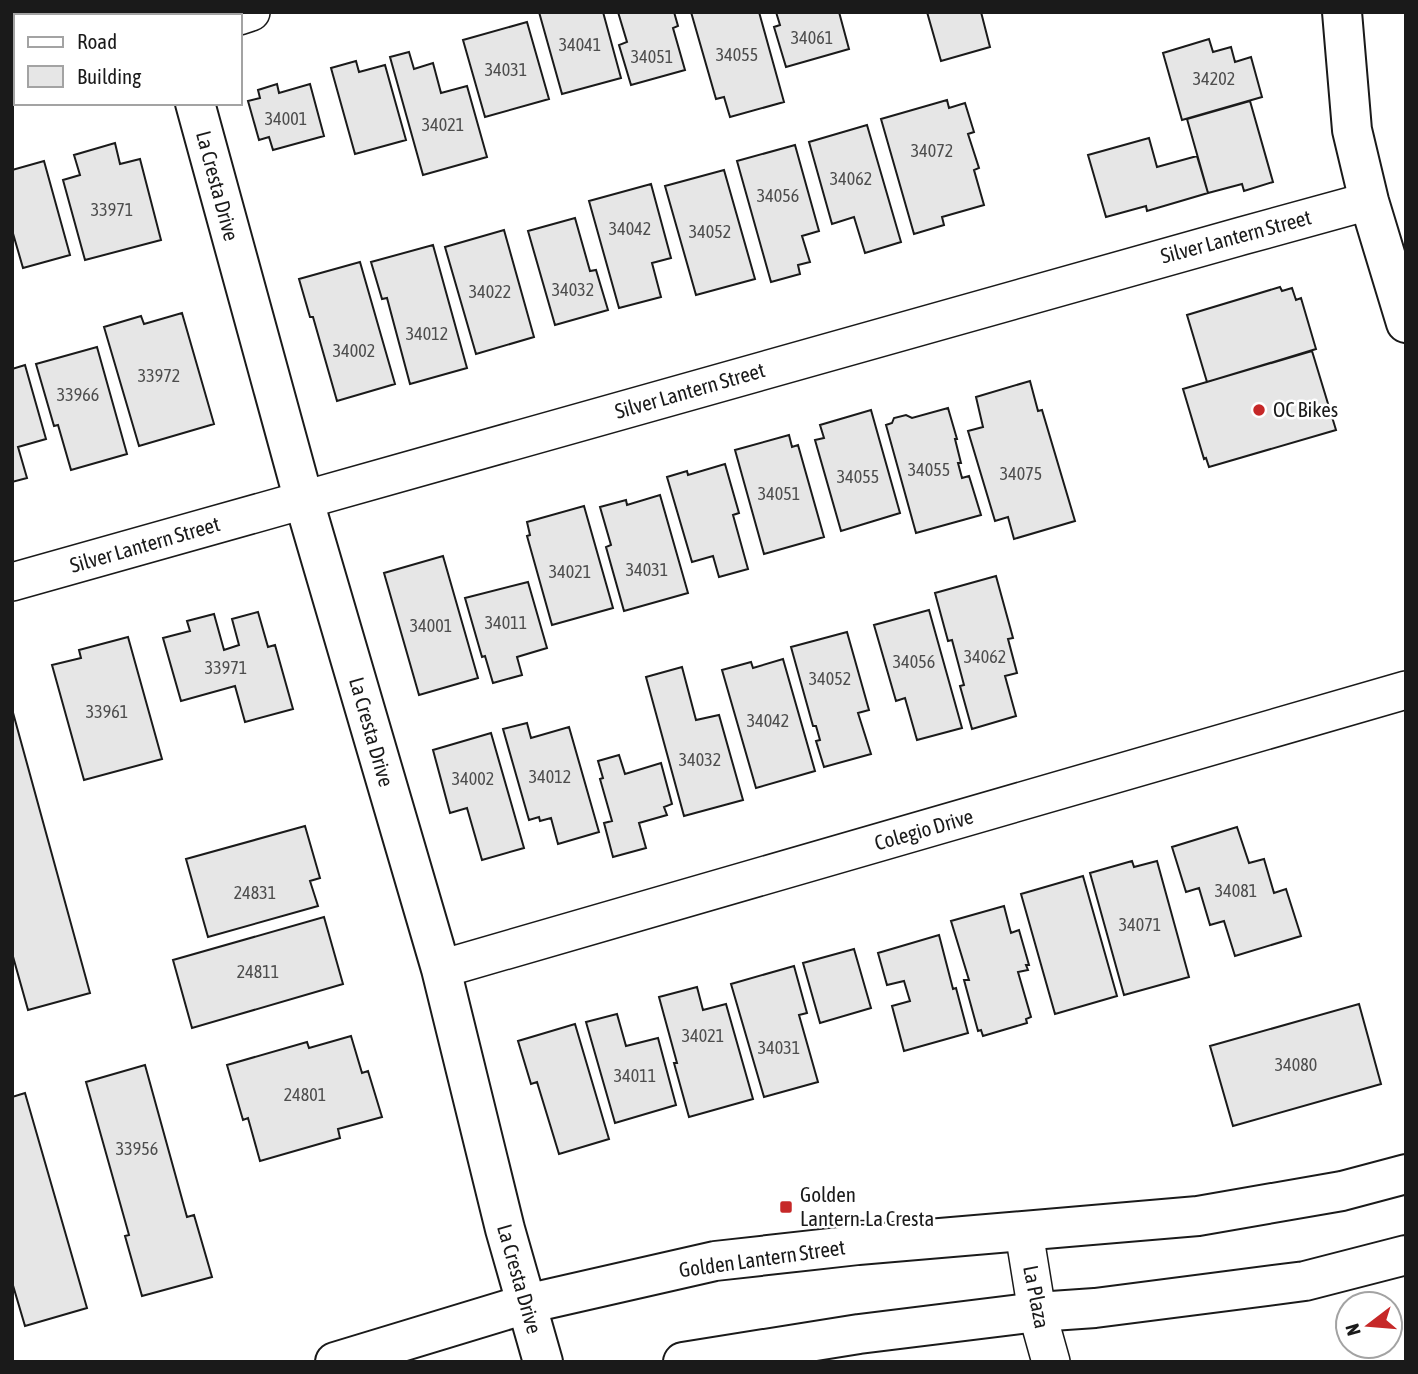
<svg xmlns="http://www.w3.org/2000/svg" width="1418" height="1374" font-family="'Asap Condensed',sans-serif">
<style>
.building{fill:#e6e6e6;stroke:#1a1a1a;stroke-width:2}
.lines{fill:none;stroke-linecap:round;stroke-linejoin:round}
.street-casing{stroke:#1a1a1a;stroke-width:40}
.secondary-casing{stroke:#1a1a1a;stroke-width:42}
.primary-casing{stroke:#1a1a1a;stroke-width:42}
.highway-casing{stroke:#1a1a1a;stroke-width:42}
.street{stroke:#fff;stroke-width:37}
.secondary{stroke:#fff;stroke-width:38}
.primary{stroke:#fff;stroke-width:38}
.highway{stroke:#fff;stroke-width:38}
.poi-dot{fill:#c62828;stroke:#fff;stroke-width:2.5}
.labels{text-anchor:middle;stroke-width:5;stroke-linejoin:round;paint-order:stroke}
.number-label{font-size:18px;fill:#4d4d4d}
.street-label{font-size:21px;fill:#1a1a1a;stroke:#fff}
.poi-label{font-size:21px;fill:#1a1a1a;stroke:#fff;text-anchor:start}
</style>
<rect width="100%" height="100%" fill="#fff"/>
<path class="building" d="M539,12H603L621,78L562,94Z
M618,12H674L678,26L673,28L685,70L631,85L619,45L627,42Z
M691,12H759L784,102L730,117L724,97L716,99Z
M776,12H839L849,49L786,67L774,27L780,25Z
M927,12H981L990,47L941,61Z
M527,22L549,99L485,117L463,40Z
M1209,39L1213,52L1231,47L1235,62L1251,57L1262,97L1182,120L1163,53Z
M409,52L414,69L433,63L441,93L467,86L487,157L423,175L390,57Z
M356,61L359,72L385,65L406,140L355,154L331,68Z
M277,84L279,93L310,84L324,136L273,150L269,137L259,140L248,101L260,98L258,90Z
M947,100L949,108L965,103L974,132L968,134L979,168L974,170L984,205L942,217L944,225L914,234L881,119Z
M1250,101L1273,182L1244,191L1242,184L1208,193L1187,119Z
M867,125L901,242L865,253L854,217L832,224L809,142Z
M1149,138L1157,167L1197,156L1208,193L1147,211L1146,206L1106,217L1088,155Z
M115,143L120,164L140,159L161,240L85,260L63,180L80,175L74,155Z
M795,145L819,231L802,236L810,262L798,265L800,274L771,282L737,161Z
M44,161L70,255L23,268L12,230V170Z
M724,170L755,279L696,295L665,186Z
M651,184L671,258L652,263L661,297L619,308L589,201Z
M575,218L590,271L596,270L608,310L555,325L528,231Z
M504,230L534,337L476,354L445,247Z
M433,245L467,368L410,384L387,298L382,299L371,262Z
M360,262L395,384L337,401L313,317H310L299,279Z
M1280,287L1282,291L1292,288L1296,300L1301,298L1316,349L1207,382L1187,315Z
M182,313L214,424L139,446L104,327L141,316L144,324Z
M97,347L127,454L71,470L58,425L54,426L36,364Z
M1312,351L1336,430L1209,467L1206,458L1204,459L1183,389Z
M25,365L46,439L18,447L27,478L12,482V369Z
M1030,381L1038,411L1042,410L1075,521L1014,539L1008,517L995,521L968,431L983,427L976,397Z
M948,408L957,439H955L961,463H958L962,478L969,476L981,515L916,533L886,425L892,423L894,418L906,415L912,418Z
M871,410L900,513L841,531L815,440L824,438L820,425Z
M789,435L792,447L798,445L824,537L764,554L735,450Z
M725,464L739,513L733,515L748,569L719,577L713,556L692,562L667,477L687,471L688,475Z
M660,495L688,593L624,611L606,547L611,545L600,507L626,500L627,505Z
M584,506L613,608L552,625L527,536L530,535L527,522Z
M443,556L478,678L419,695L384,573Z
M996,576L1013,638L1008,639L1017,673L1005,676L1016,716L972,729L960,686L964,685L952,640L948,641L935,593Z
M528,582L547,648L517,657L522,675L493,683L485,656L482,657L465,598Z
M929,610L962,728L917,740L905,698L896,701L874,625Z
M258,612L268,647L275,645L293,709L245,722L235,686L181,701L163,638L190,631L187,621L214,614L224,650L239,645L232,619Z
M847,632L869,710L858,713L871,754L824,767L816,741L820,740L816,726H813L791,647Z
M128,637L162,759L84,780L52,665L81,658L79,650Z
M783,659L815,771L756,788L722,670L751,662L753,668Z
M682,667L696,720L719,715L743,800L684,816L646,677Z
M12,709L90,993L28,1010L12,953Z
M527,723L531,738L569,727L599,832L558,844L551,818L540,821L539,817L529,820L503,729Z
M491,733L524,848L482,860L467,808L450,813L433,750Z
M619,755L625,774L661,763L672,804L664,807L667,815L639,823L646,848L613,857L604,823L612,821L600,779L603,778L598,761Z
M305,826L320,878L310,881L318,906L208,937L186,859Z
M1237,827L1249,863L1264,859L1274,893L1286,889L1301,936L1235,956L1224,921L1210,925L1199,888L1186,892L1172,847Z
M1132,861L1134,867L1157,861L1189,977L1124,995L1090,873Z
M1083,876L1117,996L1055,1014L1021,894Z
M1004,906L1011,933L1019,930L1029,965H1026L1028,970L1018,972L1031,1017L1026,1019L1027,1023L983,1036L981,1030L978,1031L964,980H969L951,921Z
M324,917L343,984L192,1028L173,960Z
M939,935L953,989L956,988L968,1033L904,1051L892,1006L910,1001L904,981L887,985L878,953Z
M854,949L871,1008L820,1023L803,963Z
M794,966L807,1013L799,1015L818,1082L764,1097L731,984Z
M697,987L703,1010L726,1004L753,1099L689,1117L674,1063H677L659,997Z
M1359,1004L1381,1084L1233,1126L1210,1046Z
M617,1014L626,1046L658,1038L676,1105L615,1123L586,1022Z
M575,1024L609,1139L559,1154L537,1082L531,1084L518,1041Z
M351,1036L362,1073L368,1071L382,1117L338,1129L340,1138L260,1161L248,1118L243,1120L227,1065L307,1042L309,1048Z
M145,1065L187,1217L194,1215L212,1277L142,1296L125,1236L129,1235L86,1082Z
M25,1093L87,1308L25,1326L12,1282V1097Z"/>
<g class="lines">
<defs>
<path id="street" d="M239,16L251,12
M12,79L16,78
M12,582C465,456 916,325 1369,201
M441,969L1406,690
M1024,1232L1037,1312L1051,1362"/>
<path id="secondary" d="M169,12L170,16
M195,103L304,501L441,969L505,1229L543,1362"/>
<path id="primary" d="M335,1362L526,1304L715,1261L858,1245L1198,1216L1342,1191L1406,1174
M683,1362L859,1334L1037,1312L1095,1308L1305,1281L1406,1255"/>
<path id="highway" d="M1342,12L1352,130L1369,201L1406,323"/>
</defs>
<use href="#street" class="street-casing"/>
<use href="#secondary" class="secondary-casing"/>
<use href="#primary" class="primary-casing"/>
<use href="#highway" class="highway-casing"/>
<use href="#street" class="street"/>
<use href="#secondary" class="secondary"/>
<use href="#primary" class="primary"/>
<use href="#highway" class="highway"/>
</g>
<g class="poi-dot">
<circle cx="1259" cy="410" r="7"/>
<rect x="779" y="1200" width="14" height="14" rx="3.5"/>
</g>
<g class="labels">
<g class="number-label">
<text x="812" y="44">34061</text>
<text x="580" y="51">34041</text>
<text x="737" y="61">34055</text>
<text x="652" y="63">34051</text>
<text x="506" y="76">34031</text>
<text x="1214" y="85">34202</text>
<text x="286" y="125">34001</text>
<text x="443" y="131">34021</text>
<text x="932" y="157">34072</text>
<text x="851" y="185">34062</text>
<text x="778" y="202">34056</text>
<text x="112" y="216">33971</text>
<text x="630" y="235">34042</text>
<text x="710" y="238">34052</text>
<text x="573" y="296">34032</text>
<text x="490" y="298">34022</text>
<text x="427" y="340">34012</text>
<text x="354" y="357">34002</text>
<text x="159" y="382">33972</text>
<text x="78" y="401">33966</text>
<text x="929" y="476">34055</text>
<text x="1021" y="480">34075</text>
<text x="858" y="483">34055</text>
<text x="779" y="500">34051</text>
<text x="647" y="576">34031</text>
<text x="570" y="578">34021</text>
<text x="506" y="629">34011</text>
<text x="431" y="632">34001</text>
<text x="985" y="663">34062</text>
<text x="914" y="668">34056</text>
<text x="226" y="674">33971</text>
<text x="830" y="685">34052</text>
<text x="107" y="718">33961</text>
<text x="768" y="727">34042</text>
<text x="700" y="766">34032</text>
<text x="550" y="783">34012</text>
<text x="473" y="785">34002</text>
<text x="1236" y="897">34081</text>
<text x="255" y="899">24831</text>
<text x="1140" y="931">34071</text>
<text x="258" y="978">24811</text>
<text x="703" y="1042">34021</text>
<text x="779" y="1054">34031</text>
<text x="1296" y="1071">34080</text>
<text x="635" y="1082">34011</text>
<text x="305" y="1101">24801</text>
<text x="137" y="1155">33956</text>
</g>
<g class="street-label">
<text transform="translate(217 186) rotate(75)" y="7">La Cresta Drive</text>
<text transform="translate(1236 237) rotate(-15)" y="7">Silver Lantern Street</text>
<text transform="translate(690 391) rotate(-16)" y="7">Silver Lantern Street</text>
<text transform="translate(145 545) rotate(-16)" y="7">Silver Lantern Street</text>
<text transform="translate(371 732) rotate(74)" y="7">La Cresta Drive</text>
<text transform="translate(924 830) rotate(-16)" y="7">Colegio Drive</text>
<text transform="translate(762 1259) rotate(-8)" y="7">Golden Lantern Street</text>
<text transform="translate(519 1279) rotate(74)" y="7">La Cresta Drive</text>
<text transform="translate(1036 1297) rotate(79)" y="7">La Plaza</text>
</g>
<g class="poi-label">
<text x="1273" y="417">OC Bikes</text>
<text x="800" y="1202">Golden<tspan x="800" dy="24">Lantern-La Cresta</tspan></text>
</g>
</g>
<rect width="1418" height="1374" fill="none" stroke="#1a1a1a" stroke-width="28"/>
<rect x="14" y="14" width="228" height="91" fill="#ffffff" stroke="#a3a3a3" stroke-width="2"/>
<rect x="28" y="37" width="35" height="10" fill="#ffffff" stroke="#a3a3a3" stroke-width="2"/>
<text x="77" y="49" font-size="21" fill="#1a1a1a">Road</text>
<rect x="28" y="66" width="35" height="21" fill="#e6e6e6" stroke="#a3a3a3" stroke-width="2"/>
<text x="77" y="84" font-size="21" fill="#1a1a1a">Building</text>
<g transform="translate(1369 1325) rotate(254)"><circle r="33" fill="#ffffff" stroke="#a3a3a3" stroke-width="2"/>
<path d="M0-5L12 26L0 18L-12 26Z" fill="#c62828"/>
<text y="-10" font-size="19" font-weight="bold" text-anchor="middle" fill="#1a1a1a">N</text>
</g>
</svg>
